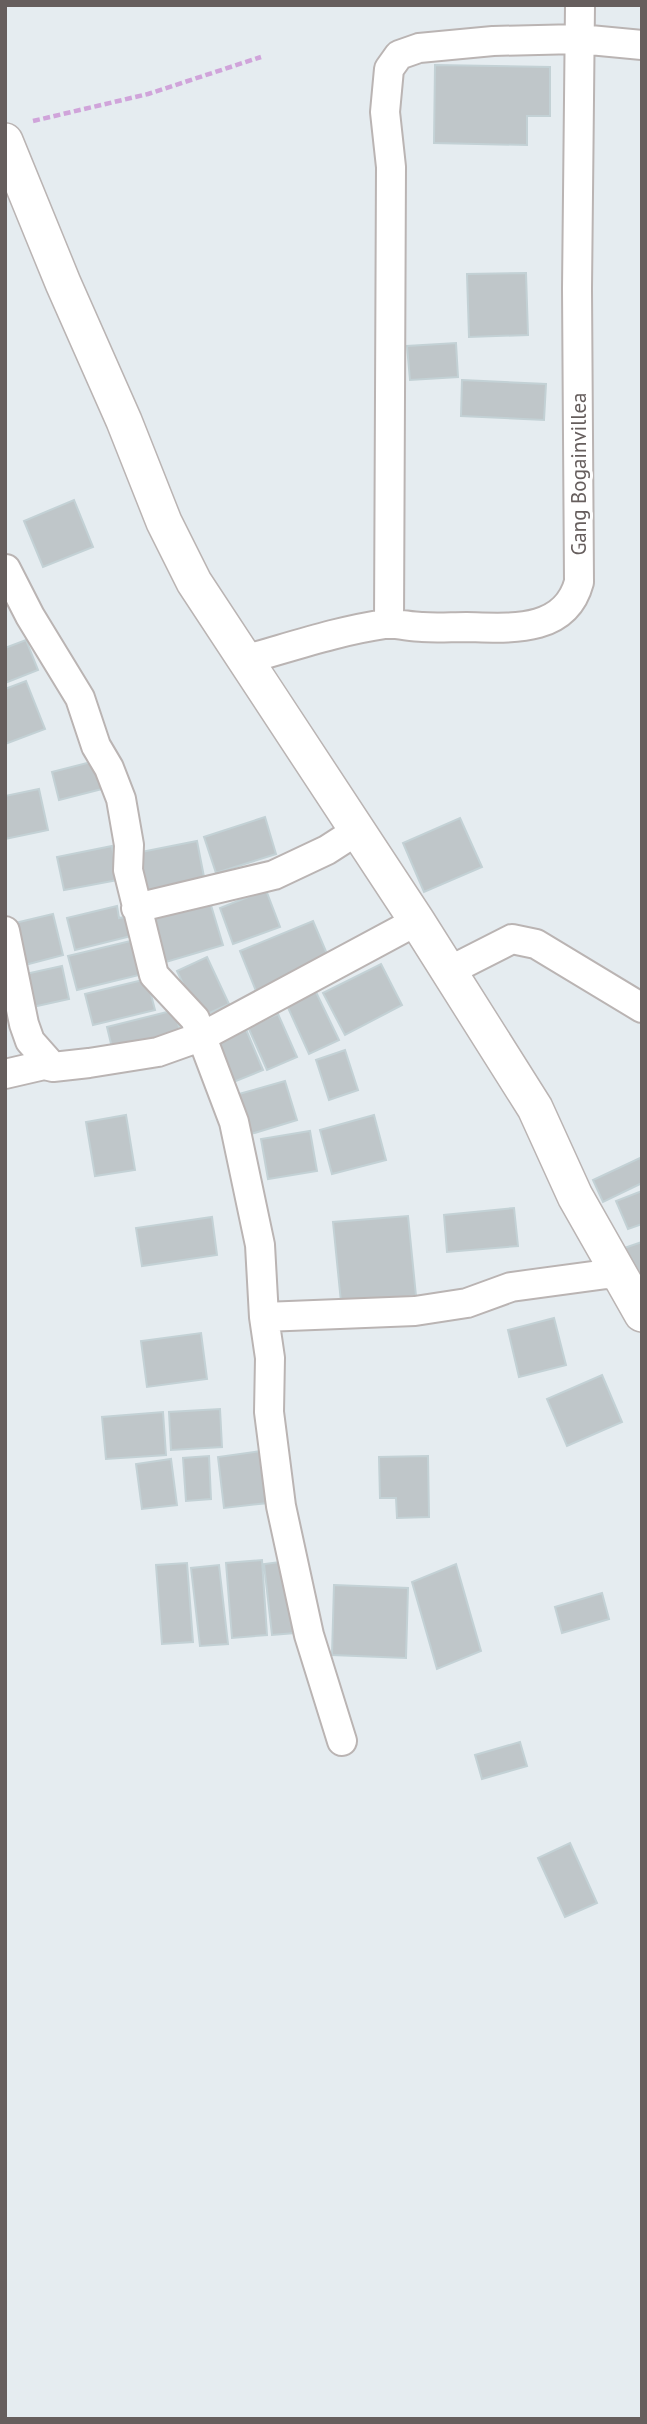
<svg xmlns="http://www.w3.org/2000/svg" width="647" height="2424" font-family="'PT Sans',sans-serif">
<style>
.building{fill:#bfc6c9;stroke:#c3d1d5;stroke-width:2}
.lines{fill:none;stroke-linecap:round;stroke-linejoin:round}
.minor-casing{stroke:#bab4b3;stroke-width:32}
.tertiary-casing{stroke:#bab4b3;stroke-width:38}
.path{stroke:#d0a4da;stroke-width:4.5;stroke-dasharray:7 3.5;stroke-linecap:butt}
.minor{stroke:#fff;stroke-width:28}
.tertiary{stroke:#fff;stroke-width:35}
.labels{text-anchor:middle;stroke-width:6;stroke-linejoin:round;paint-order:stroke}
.street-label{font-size:21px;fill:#665e5d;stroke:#fff}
</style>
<rect width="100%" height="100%" fill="#e5ecf0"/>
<path class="building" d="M435,65L550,67V116H527V145L434,143Z
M526,273L528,335L469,337L467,274Z
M456,343L458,377L410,380L407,346Z
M462,380L546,384L544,420L461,416Z
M74,500L93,547L43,567L24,521Z
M26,640L38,670L5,683V648Z
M26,681L45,729L5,744V689Z
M95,761L102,789L59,800L52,772Z
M39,789L48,830L5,839V796Z
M265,817L276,854L216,873L204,837Z
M460,818L482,867L424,892L403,843Z
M197,841L205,882L144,893L136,853Z
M112,846L118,880L64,890L57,857Z
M266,890L280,927L233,944L220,908Z
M207,892L223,945L159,964L143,911Z
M117,906L119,918L130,916L135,935L75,950L67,918Z
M53,914L63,955L25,965L15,923Z
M313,921L330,961L256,991L240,951Z
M139,939L147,973L77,990L68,956Z
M207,957L229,1004L199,1018L177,971Z
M381,964L402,1005L345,1035L323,993Z
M62,966L69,999L28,1008L21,975Z
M147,979L155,1010L93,1025L85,994Z
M314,988L339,1040L309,1054L285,1001Z
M175,1010L182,1040L114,1056L107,1027Z
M278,1014L297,1057L267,1070L248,1027Z
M245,1027L263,1070L231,1083L213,1041Z
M345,1050L358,1090L329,1100L316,1060Z
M285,1081L297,1120L251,1134L239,1094Z
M126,1115L135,1170L95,1176L86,1122Z
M374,1115L386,1160L332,1174L320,1130Z
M310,1131L317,1171L268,1179L261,1139Z
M642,1157V1183L603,1202L593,1180Z
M642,1191V1224L628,1229L616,1201Z
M514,1208L518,1246L447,1252L444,1215Z
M408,1216L416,1296L341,1302L333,1222Z
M212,1217L217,1255L142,1266L136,1228Z
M642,1242V1293L624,1248Z
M554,1318L566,1365L519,1377L508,1330Z
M201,1333L207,1379L147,1387L141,1341Z
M602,1375L622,1422L567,1446L547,1399Z
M220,1409L222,1447L171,1450L169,1412Z
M163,1412L166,1455L106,1459L102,1417Z
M261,1451L268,1503L224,1508L218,1457Z
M209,1456L211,1499L186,1501L183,1458Z
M428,1456L429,1517L397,1518L396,1498H380L379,1457Z
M171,1459L177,1505L142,1509L136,1464Z
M262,1560L267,1635L232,1638L226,1563Z
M287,1561L295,1633L272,1635L264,1564Z
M187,1563L193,1642L162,1644L156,1565Z
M456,1564L481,1651L437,1669L412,1582Z
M219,1565L228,1644L200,1646L191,1568Z
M334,1585L408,1588L406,1658L332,1655Z
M602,1593L609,1619L562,1633L555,1607Z
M520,1742L527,1766L482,1779L475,1755Z
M570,1843L597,1903L565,1917L538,1858Z"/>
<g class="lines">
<defs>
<path id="minor" d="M6,569L30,616L80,698L96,746L109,768L121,799L129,845L128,870L154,975L195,1019L234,1122L260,1245L264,1317L270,1358L269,1412L281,1506L309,1635L342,1741
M389,624L391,167L385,112L389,69L399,55L419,48L493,41L579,39L642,45
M244,660C291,647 337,631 385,624C397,623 410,627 422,627C437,628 451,627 466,627C509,628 565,634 579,582L577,289L580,5
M136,908L274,875L327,850L358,830
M5,931L24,1024L30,1041L53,1067
M449,971L512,939L536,944L642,1008
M5,1074L44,1065L53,1067L89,1063L158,1052L203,1036L417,921
M264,1317L415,1311L467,1303L511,1287L607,1274L620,1276"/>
<path id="tertiary" d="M5,141L63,283L124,421L164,522L194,582L417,921L535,1108L575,1196L642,1314"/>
</defs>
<use href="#minor" class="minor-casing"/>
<use href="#tertiary" class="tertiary-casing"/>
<path class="path" d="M33,121L148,94L261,57"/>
<use href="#minor" class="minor"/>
<use href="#tertiary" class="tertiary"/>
</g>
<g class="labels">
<g class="street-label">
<text transform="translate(579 474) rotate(-90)" y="7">Gang Bogainvillea</text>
</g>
</g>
<rect width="647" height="2424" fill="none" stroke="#665e5d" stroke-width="14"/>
</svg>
